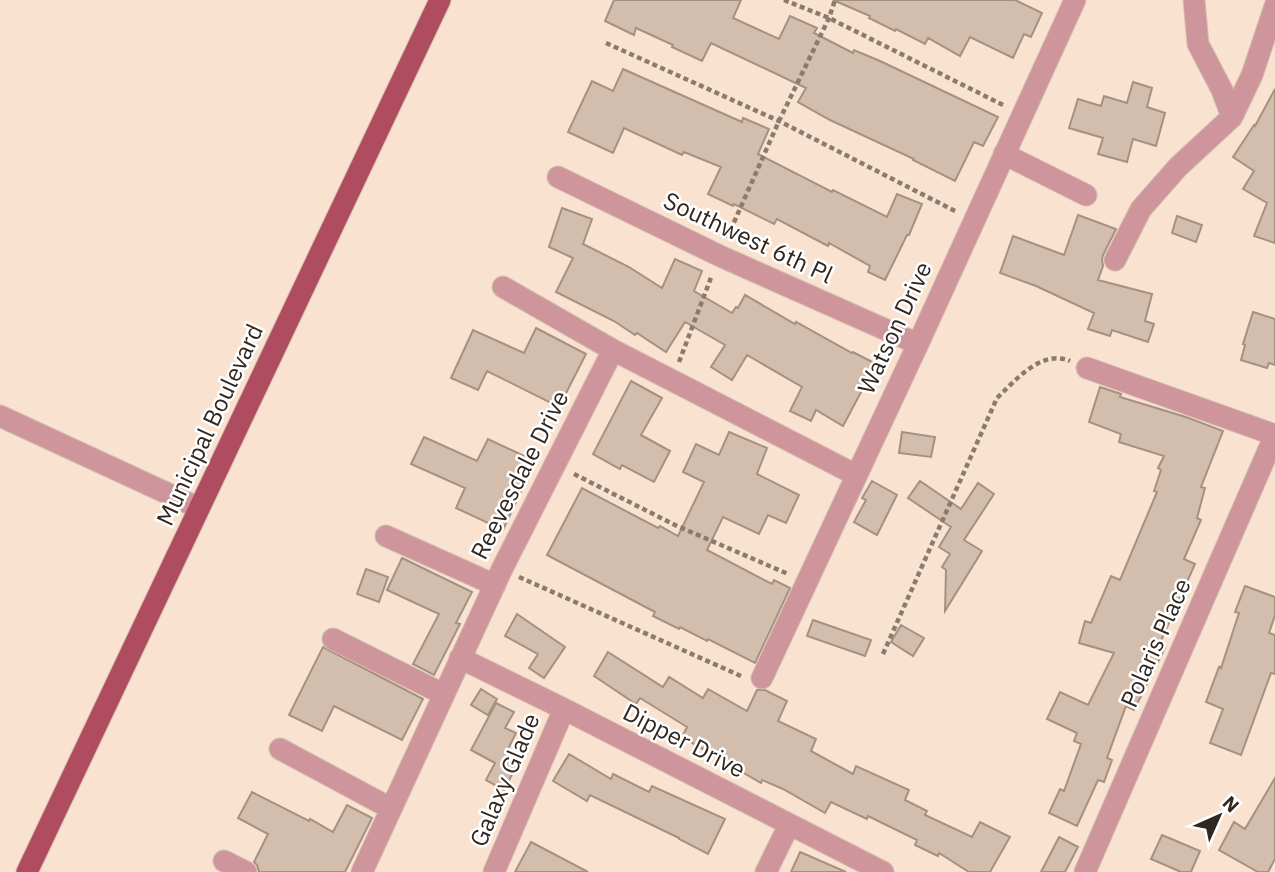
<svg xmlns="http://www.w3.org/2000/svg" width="1275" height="872" font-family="'IBM Plex Sans',sans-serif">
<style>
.building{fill:#d3bdac;stroke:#a69180;stroke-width:2}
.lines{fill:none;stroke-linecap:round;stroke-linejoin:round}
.minor-casing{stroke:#d5c0b0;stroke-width:23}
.major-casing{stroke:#d5c0b0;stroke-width:23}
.path{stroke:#8a7b6f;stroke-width:4.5;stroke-dasharray:5 3.5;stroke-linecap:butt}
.minor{stroke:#ce959d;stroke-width:21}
.major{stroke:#b04c60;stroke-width:21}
.labels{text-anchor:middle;stroke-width:5;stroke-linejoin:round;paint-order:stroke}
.street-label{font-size:24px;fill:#2f2720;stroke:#fff}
</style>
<rect width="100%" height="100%" fill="#f9e2d0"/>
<path class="building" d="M614,0H741L733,18L779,39L790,16L817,28L814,33L853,53L854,50L880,61L998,117L983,146L974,142L955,181L913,160L914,159L830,120L798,102L806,88L711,43L702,61L672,47L673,45L636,28L634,35L605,21Z
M833,0H1015L1042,13L1031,37L1024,34L1013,58L970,37L960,56L928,38L925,44L896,29L895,31L869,18L870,16Z
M623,69L742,122L743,118L769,129L758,154L832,192L833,190L887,217L897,194L922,204L909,235H907L885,280L868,272L870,266L829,243L828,246L777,219L774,224L734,204L733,206L708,194L721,167L684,152L682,155L624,128L613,153L568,132L592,81L613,91Z
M1133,82L1152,88L1147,107L1165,113L1156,146L1133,139L1127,162L1098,154L1103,138L1069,128L1078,99L1101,106L1104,96L1127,103Z
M1275,89V243L1254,236L1267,203L1243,189L1254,171L1233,157L1254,125L1255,126Z
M562,208L592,219L583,244L629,267L662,288L675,259L702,271L694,291L732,313L736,307L738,308L745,295L795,324L796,322L852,353L853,352L876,364L843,426L816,410L811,421L790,411L802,387L747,355L732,380L711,367L725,345L685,322L666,352L637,333L635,335L614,321L556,292L573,258L549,247Z
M1078,215L1116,229L1103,255L1102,260L1103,266L1098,280L1152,294L1145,321L1154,324L1148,342L1112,330L1110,336L1088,329L1094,313L1036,286L1000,273L1013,236L1064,255Z
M1177,216L1202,225L1196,242L1172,233Z
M1253,312L1275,319V365L1269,363L1267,368L1241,360L1245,345L1243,344Z
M536,328L586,354L559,407L487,371L478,390L451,378L473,330L524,353Z
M631,381L662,398L641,435L670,451L654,482L622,465L620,469L593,454Z
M1100,387L1121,394L1120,397L1186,417L1223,431L1201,487L1205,488L1197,518L1201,520L1184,559L1195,564L1159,645L1165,648L1134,710L1126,706L1107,758L1112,760L1104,782L1098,780L1077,826L1049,813L1060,789L1064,791L1081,744L1074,741L1077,733L1047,719L1060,692L1088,705L1114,653L1079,643L1085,621L1091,623L1111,576L1120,580L1157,492L1154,491L1161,470L1158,468L1164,456L1119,442L1121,434L1089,422Z
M729,432L767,448L757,474L799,495L786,523L768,515L759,534L723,517L707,550L772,584L774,580L790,588L755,663L708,639L707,641L680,627L679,629L653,616L655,612L547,555L582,488L658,528L660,526L678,536L704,482L683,472L696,444L719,455Z
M902,432L935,437L931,457L899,453Z
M424,437L477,461L488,439L535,461L503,530L456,508L465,488L411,464Z
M872,481L897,495L877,535L854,522L866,500L862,498Z
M920,481L961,509L978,483L994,494L964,540L982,551L945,611L946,570L942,567L950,554L939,547L951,527L908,498Z
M402,558L472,592L456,623L460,624L434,675L413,664L439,614L387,590Z
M366,569L388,577L379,602L357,594Z
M1245,586L1275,597V615L1269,633L1275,635V674L1271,673L1241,755L1210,743L1223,709L1206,702L1219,667L1221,668L1239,613L1235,612Z
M517,614L565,647L544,678L529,668L538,654L505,636Z
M813,620L871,640L865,656L807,636Z
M901,625L924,638L913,656L891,642Z
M323,647L423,699L402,740L334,706L322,731L289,715Z
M608,652L663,687L669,677L703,698L708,689L747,711L757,690H765L787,701L778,721L816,739L811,751L853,774L856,766L909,790L905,800L927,811L925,815L972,837L980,822L1010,837L990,872H969L939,853L938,856L915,845L917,840L868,816L867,819L831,802L825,813L783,789L762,780L761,783L682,737L687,727L640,698L636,704L594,676Z
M481,689L497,699L488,715L471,705Z
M496,703L514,712L505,728L516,733L507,751L520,759L504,790L486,780L495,763L471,750Z
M569,754L611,779L613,774L649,792L652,786L725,819L708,854L679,839V838L590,795L587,801L553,781Z
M1275,778V859L1268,872H1258L1219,850L1234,822L1245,829Z
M252,792L309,821L310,819L333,832L347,805L372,818L345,872H259L257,865L254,862L268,834L238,818Z
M1162,835L1200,851L1191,872H1181L1151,859Z
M1059,837L1078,847L1065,872H1041Z
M531,842L588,872H515Z
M800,852L846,872H791Z"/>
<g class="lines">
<defs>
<path id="minor" d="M1194,0L1198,44L1222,90L1232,117
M1004,154L1086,195
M558,177L720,256L918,344
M1115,260L1141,209L1178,167L1232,117L1252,75L1275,6
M503,287L613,350L856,475
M1087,368L1275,435
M0,416L199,508
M386,536L495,585
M333,639L443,694
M460,658L564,709L883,872
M762,678L918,344L1075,0
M280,749L390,808
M224,861L246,872
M362,872L502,569L613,350
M494,872L564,709
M766,872L789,825
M1085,872L1275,435"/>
<path id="major" d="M27,872L440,0"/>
</defs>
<use href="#minor" class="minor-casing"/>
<use href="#major" class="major-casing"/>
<path class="path" d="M784,0L829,18L1005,106
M606,43L779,121L957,212
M727,238L779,121L829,18L835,0
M679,362L712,275
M574,474L677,526L788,574
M519,577L741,676
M883,654L997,398C1016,380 1041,349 1070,361"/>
<use href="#minor" class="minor"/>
<use href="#major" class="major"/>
</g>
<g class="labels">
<g class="street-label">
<text transform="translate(748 238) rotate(25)" y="8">Southwest 6th Pl</text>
<text transform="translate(895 328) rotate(-65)" y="8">Watson Drive</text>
<text transform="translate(210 425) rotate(-65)" y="8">Municipal Boulevard</text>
<text transform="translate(520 475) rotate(-63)" y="8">Reevesdale Drive</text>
<text transform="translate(1156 643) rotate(-66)" y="8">Polaris Place</text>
<text transform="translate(684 741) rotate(27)" y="8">Dipper Drive</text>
<text transform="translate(505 780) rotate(-67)" y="8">Galaxy Glade</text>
</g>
</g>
<g transform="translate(1219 816) rotate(45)" stroke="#ffffff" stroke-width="5" paint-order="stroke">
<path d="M0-5L12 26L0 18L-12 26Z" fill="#2f2720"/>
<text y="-10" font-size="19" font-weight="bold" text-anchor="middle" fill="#2f2720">N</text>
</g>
</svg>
